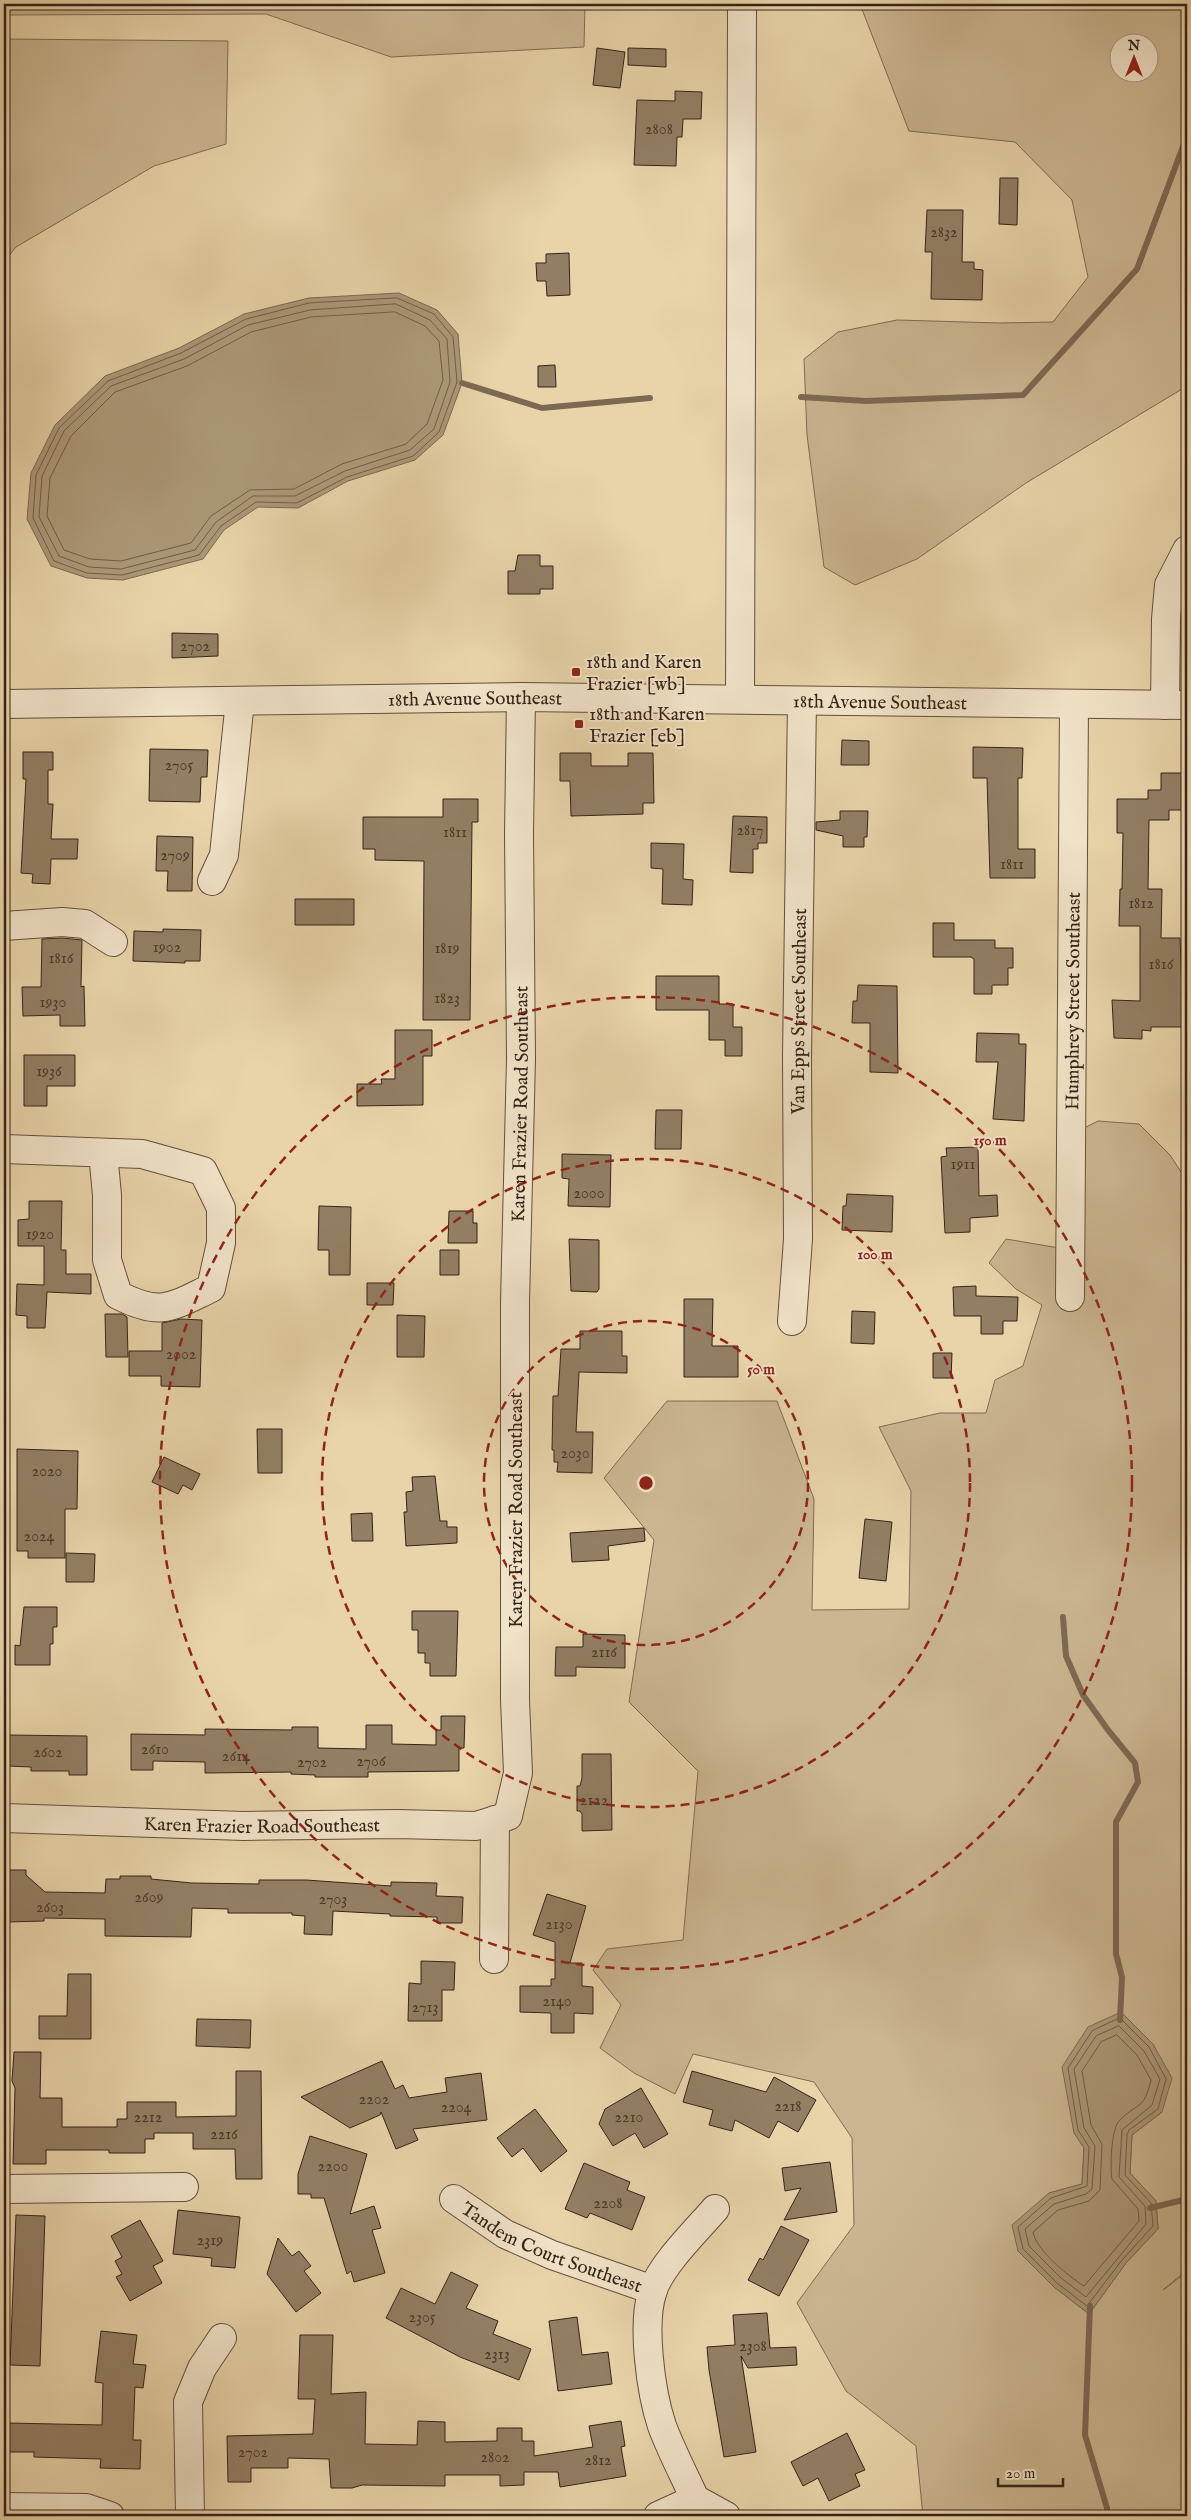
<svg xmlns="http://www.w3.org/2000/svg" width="1191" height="2520" font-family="'IM FELL English',serif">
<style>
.green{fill:#cbb691;stroke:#806c54;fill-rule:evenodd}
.water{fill:#ac9878;stroke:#7d6952}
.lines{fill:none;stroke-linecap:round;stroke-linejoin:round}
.shore{stroke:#715e48;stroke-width:1}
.stream{stroke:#7d6952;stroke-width:6}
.building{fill:#937f64;stroke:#362318}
.minor-casing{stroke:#634f3c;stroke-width:30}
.minor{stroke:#f1e3c8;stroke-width:28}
.ring{fill:none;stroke:#8f2418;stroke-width:2.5;stroke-dasharray:9 6}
.poi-dot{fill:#8f2418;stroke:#f1e3c8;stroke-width:2}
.labels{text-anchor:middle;stroke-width:4;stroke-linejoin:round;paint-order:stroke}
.number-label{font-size:16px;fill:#4d3a2b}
.poi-label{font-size:19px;fill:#362318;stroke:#f1e3c8;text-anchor:start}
.street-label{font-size:19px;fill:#362318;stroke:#f1e3c8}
.centre{fill:#8f2418;stroke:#f1e3c8;stroke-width:2.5}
.ring-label{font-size:15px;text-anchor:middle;font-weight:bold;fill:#8f2418;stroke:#f1e3c8;stroke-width:4;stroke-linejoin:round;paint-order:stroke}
</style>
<rect width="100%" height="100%" fill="#e9d4aa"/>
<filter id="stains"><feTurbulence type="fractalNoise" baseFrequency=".004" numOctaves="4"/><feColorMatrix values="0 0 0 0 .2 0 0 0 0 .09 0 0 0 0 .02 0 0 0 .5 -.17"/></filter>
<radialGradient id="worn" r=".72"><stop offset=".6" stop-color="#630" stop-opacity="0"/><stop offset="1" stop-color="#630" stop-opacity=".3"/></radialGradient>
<path class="green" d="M4,4H585L584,47L391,57L266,14L4,15Z
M860,4H1187V386L1026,483L917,559L855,585L824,567L807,435L804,359L838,332L897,320L1000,323L1053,322L1088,277L1072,200L1015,142L909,131ZM1148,42V72H1118V42Z
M4,39L228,41L226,144L154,166L16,247L4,262Z
M1098,1121L1139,1124L1170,1155L1187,1181V2270L1163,2290L1187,2272V2516H923L916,2446L846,2391L797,2303L854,2225L852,2138L814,2082L693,2054L675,2094L634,2073L600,2048L621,2005L593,1970L607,1949L683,1940L698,1771L629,1702L654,1540L604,1478L667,1401H777L814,1499L812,1610L909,1609L911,1491L879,1427L940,1413H986L995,1380L1023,1366L1042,1305L1016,1289L989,1263L1006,1239L1071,1250L1072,1134ZM1162,2112L1132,2135L1130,2173L1156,2201L1158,2229L1126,2263L1089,2314L1054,2287L1018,2251L1049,2193L1082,2184L1084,2147L1074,2133Z"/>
<path class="water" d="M399,293L437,310L458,334L462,383L443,435L415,460L348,481L298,508L258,507L224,530L203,559L123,580L87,578L51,566L27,519L31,473L55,425L105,376L179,348L244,314L309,298Z
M1121,2012L1153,2044L1172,2078L1162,2112L1132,2135L1130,2173L1156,2201L1158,2229L1126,2263L1089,2314L1054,2287L1018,2251L1012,2225L1049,2193L1082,2184L1084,2148L1074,2133L1062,2067L1088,2027Z"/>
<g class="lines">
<path class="shore" d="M397,298L434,314L453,337L457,382L439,432L413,456L347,477L297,503L256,502L221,526L199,555L122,575L87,573L54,561L33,518L36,475L59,428L108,381L181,353L246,319L309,303Z
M396,304L430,320L447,339L450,382L434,429L410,450L345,471L295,496H253L216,522L195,550L121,569L89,567L59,556L39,517L42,476L64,431L111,386L184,359L248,325L310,310Z
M395,312L425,326L439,341L443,380L427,424L406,444L342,464L294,489L250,490L211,516L191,543L121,561L90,559L64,550L47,516L50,478L71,436L115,392L187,366L251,332L311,317Z
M1120,2018L1149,2047L1166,2079L1158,2109L1129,2130L1127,2135L1125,2175L1151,2203L1153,2226L1122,2260L1087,2306L1057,2283L1023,2249L1018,2227L1051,2198L1087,2186L1089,2147L1078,2130L1068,2068L1092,2031Z
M1119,2026L1144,2051L1160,2079L1152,2105L1122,2130L1119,2177L1145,2206L1146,2224L1086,2297L1061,2278L1029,2246L1025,2229L1054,2204L1086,2194L1092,2189L1095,2146L1084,2128L1074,2069L1096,2036Z
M1117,2035L1137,2055L1151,2080C1144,2111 1137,2102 1119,2121C1111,2130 1110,2167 1112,2179L1138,2209L1139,2221L1084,2286C1068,2276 1036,2250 1033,2232L1058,2210L1089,2201L1100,2190L1102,2144L1091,2125L1082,2071L1101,2042Z"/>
<path class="stream" d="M462,383L542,408L650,398
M801,397L866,401L1023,395L1137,269L1187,136
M1063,1617L1066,1656L1083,1695L1108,1730L1135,1763L1138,1782L1116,1822V1954L1122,1977L1120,2020
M1150,2208L1187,2199
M1090,2306L1085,2435L1107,2508V2516"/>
</g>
<path class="building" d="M597,48L625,52L620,88L593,85Z
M628,48L666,49V67L628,65Z
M675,91L702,92L701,119H683L682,137H677L676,166L634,165L637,100L675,101Z
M1000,178H1018L1017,225L999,224Z
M927,210H963L962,262H974V269L983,270L982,300L931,299L932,252H925Z
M569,253L570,295L547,296L546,281H537L536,263H546V254Z
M555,365L556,387H538V366Z
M518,555H540V566H553V589H540V594H508V571H515Z
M1182,614H1187V643H1181Z
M172,633L218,634V656L172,658Z
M842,740L869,741V765H841Z
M973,747L1023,748L1022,778H1018V849H1035V878H990L987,778H973Z
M150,749L208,750L207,777H201L200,802L149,801Z
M23,752H53V770H48V804H53L51,839H78L77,859H51L50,884L32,883L33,874L21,873L26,779H23Z
M560,753H591V766H628V753H653L654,803H643V814L571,816L570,781H560Z
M1161,773H1187V810H1169V820H1149L1148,889H1162L1161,938H1180L1182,989H1187V1027H1151V1031L1142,1030V1039L1114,1038L1112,1000L1140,1001V926H1119L1120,889H1122L1123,833H1117V799H1148V790H1161Z
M443,799H478V822H472L470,1020H423L424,861L375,860V849H363V817H443Z
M840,811H868L867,837H864V847H843V836L816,830V822L840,820Z
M733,816L767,817V843H758V849H753V873L730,872Z
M157,836L193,837L192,891H167L168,871H156Z
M651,843L684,844L683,879L693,880L692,905L662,904L663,869L651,868Z
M295,899H354V925H295Z
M933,923H954V940H995V948H1013V968H1008V985H992V994H974V959L971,957H933Z
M163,929L201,930L200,961H185V963L133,961L134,931L163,932Z
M62,938L82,940L81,987L84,986L85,1026H60V1015L23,1016L22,987H41L42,939Z
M656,976H719V1004H733V1027H742V1056H725V1040H709V1010H656Z
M858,985L897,986L898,1073L870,1072V1023H852L853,1001H857Z
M395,1030H432V1056H423V1105L357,1106V1084H382L381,1079H395Z
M977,1033L1019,1034V1044H1026L1024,1121L993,1119L998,1062H976Z
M24,1055H75V1086H47V1106H24Z
M656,1110H682L681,1149H655Z
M978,1147L979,1196L997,1195L998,1216L970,1218V1232L945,1233L941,1157L947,1156L946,1148Z
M562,1154L611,1155L610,1207L568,1206L569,1179L562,1178Z
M847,1194L893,1196L892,1232L842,1230L843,1206H846Z
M29,1201H62L61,1250H66V1274H91V1294L47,1292L45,1328H27V1316L16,1315L17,1284L44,1285V1246H18V1220L29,1219Z
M319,1206L351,1207L350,1275H329V1250H318Z
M449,1211H473V1223H477V1243H448Z
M569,1239L599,1240V1289L597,1292L571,1291Z
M440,1250H459V1275H440Z
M367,1283H394L393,1305H367Z
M976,1286V1296L1018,1297L1017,1321H1003V1334H981V1316H954L953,1287Z
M684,1299H713L712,1346H738V1377H684Z
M852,1311L875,1312L874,1344L851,1343Z
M105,1314H122L127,1317L128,1357H106Z
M397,1315L425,1316L424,1357H397Z
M181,1319L202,1320L200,1387L161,1386V1376H129V1351H162V1323Z
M580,1331H622V1356H627V1373L579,1372L576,1432H593L592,1473L557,1472L558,1462H554V1450H552L553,1396H558L561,1349H580Z
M933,1353H952L951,1378H933Z
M257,1429H282V1473H258Z
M17,1449L78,1451L77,1509H65V1558H28V1551H17Z
M164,1457L200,1474L192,1490L183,1485L178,1494L152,1482Z
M435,1476L440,1521H447V1527H457V1543L406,1546L404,1512H407L406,1492L413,1491L412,1477Z
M372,1513L373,1541H352L351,1514Z
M865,1519L892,1522L886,1581L859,1578Z
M644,1528L645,1541L608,1546L609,1560L572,1562L570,1533Z
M66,1553L95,1554L94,1582H66Z
M24,1607H57V1627H53V1644H50V1665H15V1645L20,1646Z
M412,1611H458L456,1676H430V1663H425V1653H418V1630H412Z
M583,1634L625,1635V1668L576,1667V1676H555L556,1647H583Z
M441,1716H465L464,1748H459V1771L368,1772V1777H315V1775L291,1774V1772L205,1773V1762L153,1761V1770H131V1734L205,1735V1729L292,1730V1727H318V1748L366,1749V1725H392V1744L436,1745V1730H441Z
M8,1735L87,1736V1775H69V1771H31V1767L8,1766Z
M582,1754H611L612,1830L582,1831V1814L580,1811H577V1786H580L582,1778Z
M4,1870H26V1875L45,1892L105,1893L106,1879H120V1876H151V1879L192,1883L259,1884V1880H306L391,1886V1882L437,1883L436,1896L463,1897L462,1923H437V1917L390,1916V1914L333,1911L332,1935L304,1934L305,1916L292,1915V1913H228V1909L192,1908L191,1937L105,1936V1919L44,1918V1921L8,1922V1893H4Z
M547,1894L586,1906L570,1963H582V1986L593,1987V2014L574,2013V2033H551V2013L520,2012V1986H551V1979H555V1942L533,1935Z
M421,1961L455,1962L454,1990H442V2021H408L409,1983L421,1984Z
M68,1974H91V2039H39V2016H67Z
M197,2019L251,2020L250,2048L196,2046Z
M14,2052H41L40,2098H62V2127H117V2119H127V2102H176V2117L236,2116V2071H261L262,2179H236L235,2149H193V2133H154V2139H145V2153H109V2150H46V2164H13L15,2088L12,2081Z
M382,2061L395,2089L403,2085L409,2098L447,2092L445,2078L481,2073L487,2120L413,2129L418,2140L396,2149L381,2112L380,2115L350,2128L301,2097Z
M692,2071L766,2092L774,2077L816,2100L798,2132L778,2121L769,2138L735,2120L732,2131L709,2125L713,2110L683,2102Z
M641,2088L668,2134L644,2148L635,2133L613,2146L599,2124L605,2109Z
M535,2109L567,2151L541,2172L523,2148L512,2157L497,2138Z
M310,2136L367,2154L350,2214L374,2206L381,2228L372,2230L385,2273L354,2282L351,2271L347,2274L324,2198H311V2194H298V2174Z
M830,2162L837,2212L784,2220L801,2188L785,2191L782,2168Z
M584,2163L630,2182L627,2190L645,2197L632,2230L590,2213L587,2218L565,2209Z
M178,2210L240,2217L235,2268L211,2266L212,2258L173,2254Z
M16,2215L45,2216L40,2366L10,2365Z
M140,2220L163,2261L153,2266L162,2283L130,2301L116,2277L122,2274L115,2261L122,2257L111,2236Z
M781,2226L809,2240L779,2296L748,2280L760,2258L763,2260Z
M278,2238L292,2256L299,2251L311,2266L304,2271L321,2293L296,2312L267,2274Z
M451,2272L478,2285L466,2308L498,2321L493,2334L531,2349L519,2380L460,2357L386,2318L401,2288L435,2304Z
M767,2313L770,2348L796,2347L797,2365L748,2368L741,2356L756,2452L724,2457L709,2370L707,2347L735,2345L733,2315Z
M577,2317L582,2355L608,2352L612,2384L558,2391L549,2321Z
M101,2331L137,2335L133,2364L146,2365L143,2388L135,2387L133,2440H141L140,2469L100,2468L101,2459L34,2457V2452H6L8,2423L102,2425L103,2383L95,2382Z
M300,2335H333L331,2394L366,2392L365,2444L417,2445L418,2421L445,2422V2442L497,2441V2428H522V2441H534V2456L593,2447L589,2426L621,2421L625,2446L621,2447L626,2476L560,2487L558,2472H524V2485L500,2486V2475H445V2486L362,2485L352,2488H331L329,2459L288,2458V2468H251V2482H228L227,2436L313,2434L315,2399H298Z
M847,2433L865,2470L855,2474L860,2486L829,2501L818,2478L803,2486L791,2462Z"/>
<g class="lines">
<defs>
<g id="minor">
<path d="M740,699L742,4"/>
<path id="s1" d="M4,704L521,697L1187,705"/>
<path d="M1165,705L1166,619L1169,585L1187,550"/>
<path d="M212,881L224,855L240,701"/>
<path d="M4,926L62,922L85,924L113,942"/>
<path d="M4,1149L142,1154L203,1171L221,1208V1243L211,1288C171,1307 161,1317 118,1295L107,1260V1195L103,1153"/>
<path id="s2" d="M1070,1297L1074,704"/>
<path id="s3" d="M792,1321L798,1239L797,1057L802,701"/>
<path id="s4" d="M4,1818L244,1826L397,1824L476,1826L508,1816L518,1773L515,1700V1302L521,1059L519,834L521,697"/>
<path d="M494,1959L495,1820"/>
<path d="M4,2189L184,2187"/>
<path id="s5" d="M454,2199L505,2234L552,2255L653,2290"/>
<path d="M695,2499C684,2475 671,2450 662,2426C651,2393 641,2323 653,2290C661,2265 697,2230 715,2209"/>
<path d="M4,2507L86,2508L110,2516"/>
<path d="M190,2516L188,2402L202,2368L222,2338"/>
<path d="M658,2516L695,2499L726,2516"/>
</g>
</defs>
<use href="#minor" class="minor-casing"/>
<use href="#minor" class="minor"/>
</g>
<g class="ring">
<circle cx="646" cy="1483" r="162"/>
<circle cx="646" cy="1483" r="324"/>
<circle cx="646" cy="1483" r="486"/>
</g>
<g class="poi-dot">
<rect x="571" y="667" width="10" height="10" rx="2.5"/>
<rect x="574" y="719" width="10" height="10" rx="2.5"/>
</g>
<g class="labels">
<g class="number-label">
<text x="659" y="134">2808</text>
<text x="944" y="237">2832</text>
<text x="195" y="651">2702</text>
<text x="179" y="770">2705</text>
<text x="750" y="835">2817</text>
<text x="455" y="837">1811</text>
<text x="175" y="860">2709</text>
<text x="1012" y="869">1811</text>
<text x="1141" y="908">1812</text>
<text x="167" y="952">1902</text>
<text x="447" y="953">1819</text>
<text x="61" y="963">1816</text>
<text x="1161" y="969">1816</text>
<text x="447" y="1003">1823</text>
<text x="53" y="1007">1930</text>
<text x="49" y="1076">1936</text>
<text x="963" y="1169">1911</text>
<text x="589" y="1198">2000</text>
<text x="40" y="1239">1920</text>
<text x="181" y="1359">2002</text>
<text x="575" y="1458">2030</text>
<text x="47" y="1476">2020</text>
<text x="39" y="1541">2024</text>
<text x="604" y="1657">2116</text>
<text x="155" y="1754">2610</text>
<text x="48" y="1757">2602</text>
<text x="236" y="1761">2614</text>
<text x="371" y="1766">2706</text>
<text x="312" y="1767">2702</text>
<text x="594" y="1805">2122</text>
<text x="149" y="1902">2609</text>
<text x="333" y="1904">2703</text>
<text x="50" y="1912">2603</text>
<text x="559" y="1929">2130</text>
<text x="557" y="2006">2140</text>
<text x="425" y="2012">2713</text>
<text x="374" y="2104">2202</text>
<text x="788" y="2111">2218</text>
<text x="456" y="2112">2204</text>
<text x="148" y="2122">2212</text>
<text x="629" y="2122">2210</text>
<text x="224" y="2139">2216</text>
<text x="333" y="2171">2200</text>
<text x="608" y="2208">2208</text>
<text x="210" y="2245">2319</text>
<text x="422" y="2322">2305</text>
<text x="753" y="2351">2308</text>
<text x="497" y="2359">2313</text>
<text x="253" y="2457">2702</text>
<text x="495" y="2462">2802</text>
<text x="598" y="2465">2812</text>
</g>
<g class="poi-label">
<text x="586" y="668">18th and Karen<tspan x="586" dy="22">Frazier [wb]</tspan></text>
<text x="589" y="720">18th and Karen<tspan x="589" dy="22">Frazier [eb]</tspan></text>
</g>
<g class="street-label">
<text dy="7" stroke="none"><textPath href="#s1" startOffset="471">18th Avenue Southeast</textPath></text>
<text dy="7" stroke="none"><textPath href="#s1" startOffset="876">18th Avenue Southeast</textPath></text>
<text dy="7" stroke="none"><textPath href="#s2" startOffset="296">Humphrey Street Southeast</textPath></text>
<text dy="7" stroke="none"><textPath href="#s3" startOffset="310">Van Epps Street Southeast</textPath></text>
<text dy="7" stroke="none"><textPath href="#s4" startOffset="1219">Karen Frazier Road Southeast</textPath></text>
<text transform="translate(515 1510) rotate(-90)" y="7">Karen Frazier Road Southeast</text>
<text dy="7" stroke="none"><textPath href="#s4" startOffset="258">Karen Frazier Road Southeast</textPath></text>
<text dy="7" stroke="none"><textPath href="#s5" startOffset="110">Tandem Court Southeast</textPath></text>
</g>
</g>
<circle cx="646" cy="1483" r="8" class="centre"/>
<g class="ring-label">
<text x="990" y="1145">150 m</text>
<text x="875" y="1259">100 m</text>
<text x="761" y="1374">50 m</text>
</g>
<rect width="1191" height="2520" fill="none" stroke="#e9d4aa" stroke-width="20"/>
<rect x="5" y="5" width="1181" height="2510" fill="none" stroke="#362318" stroke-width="2.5"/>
<rect x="10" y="10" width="1171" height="2500" fill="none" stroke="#362318"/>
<g transform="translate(1134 58)"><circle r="24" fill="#f1e3c8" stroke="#a69682"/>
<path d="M0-4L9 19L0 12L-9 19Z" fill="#8f2418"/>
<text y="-8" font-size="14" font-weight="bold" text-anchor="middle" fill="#362318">N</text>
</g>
<path d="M998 2478v8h65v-8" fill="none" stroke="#362318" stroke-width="2.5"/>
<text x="1006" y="2478" font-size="15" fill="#362318" stroke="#f1e3c8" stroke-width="4" paint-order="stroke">20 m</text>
<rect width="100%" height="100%" filter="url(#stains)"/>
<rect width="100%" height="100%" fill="url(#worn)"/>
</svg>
